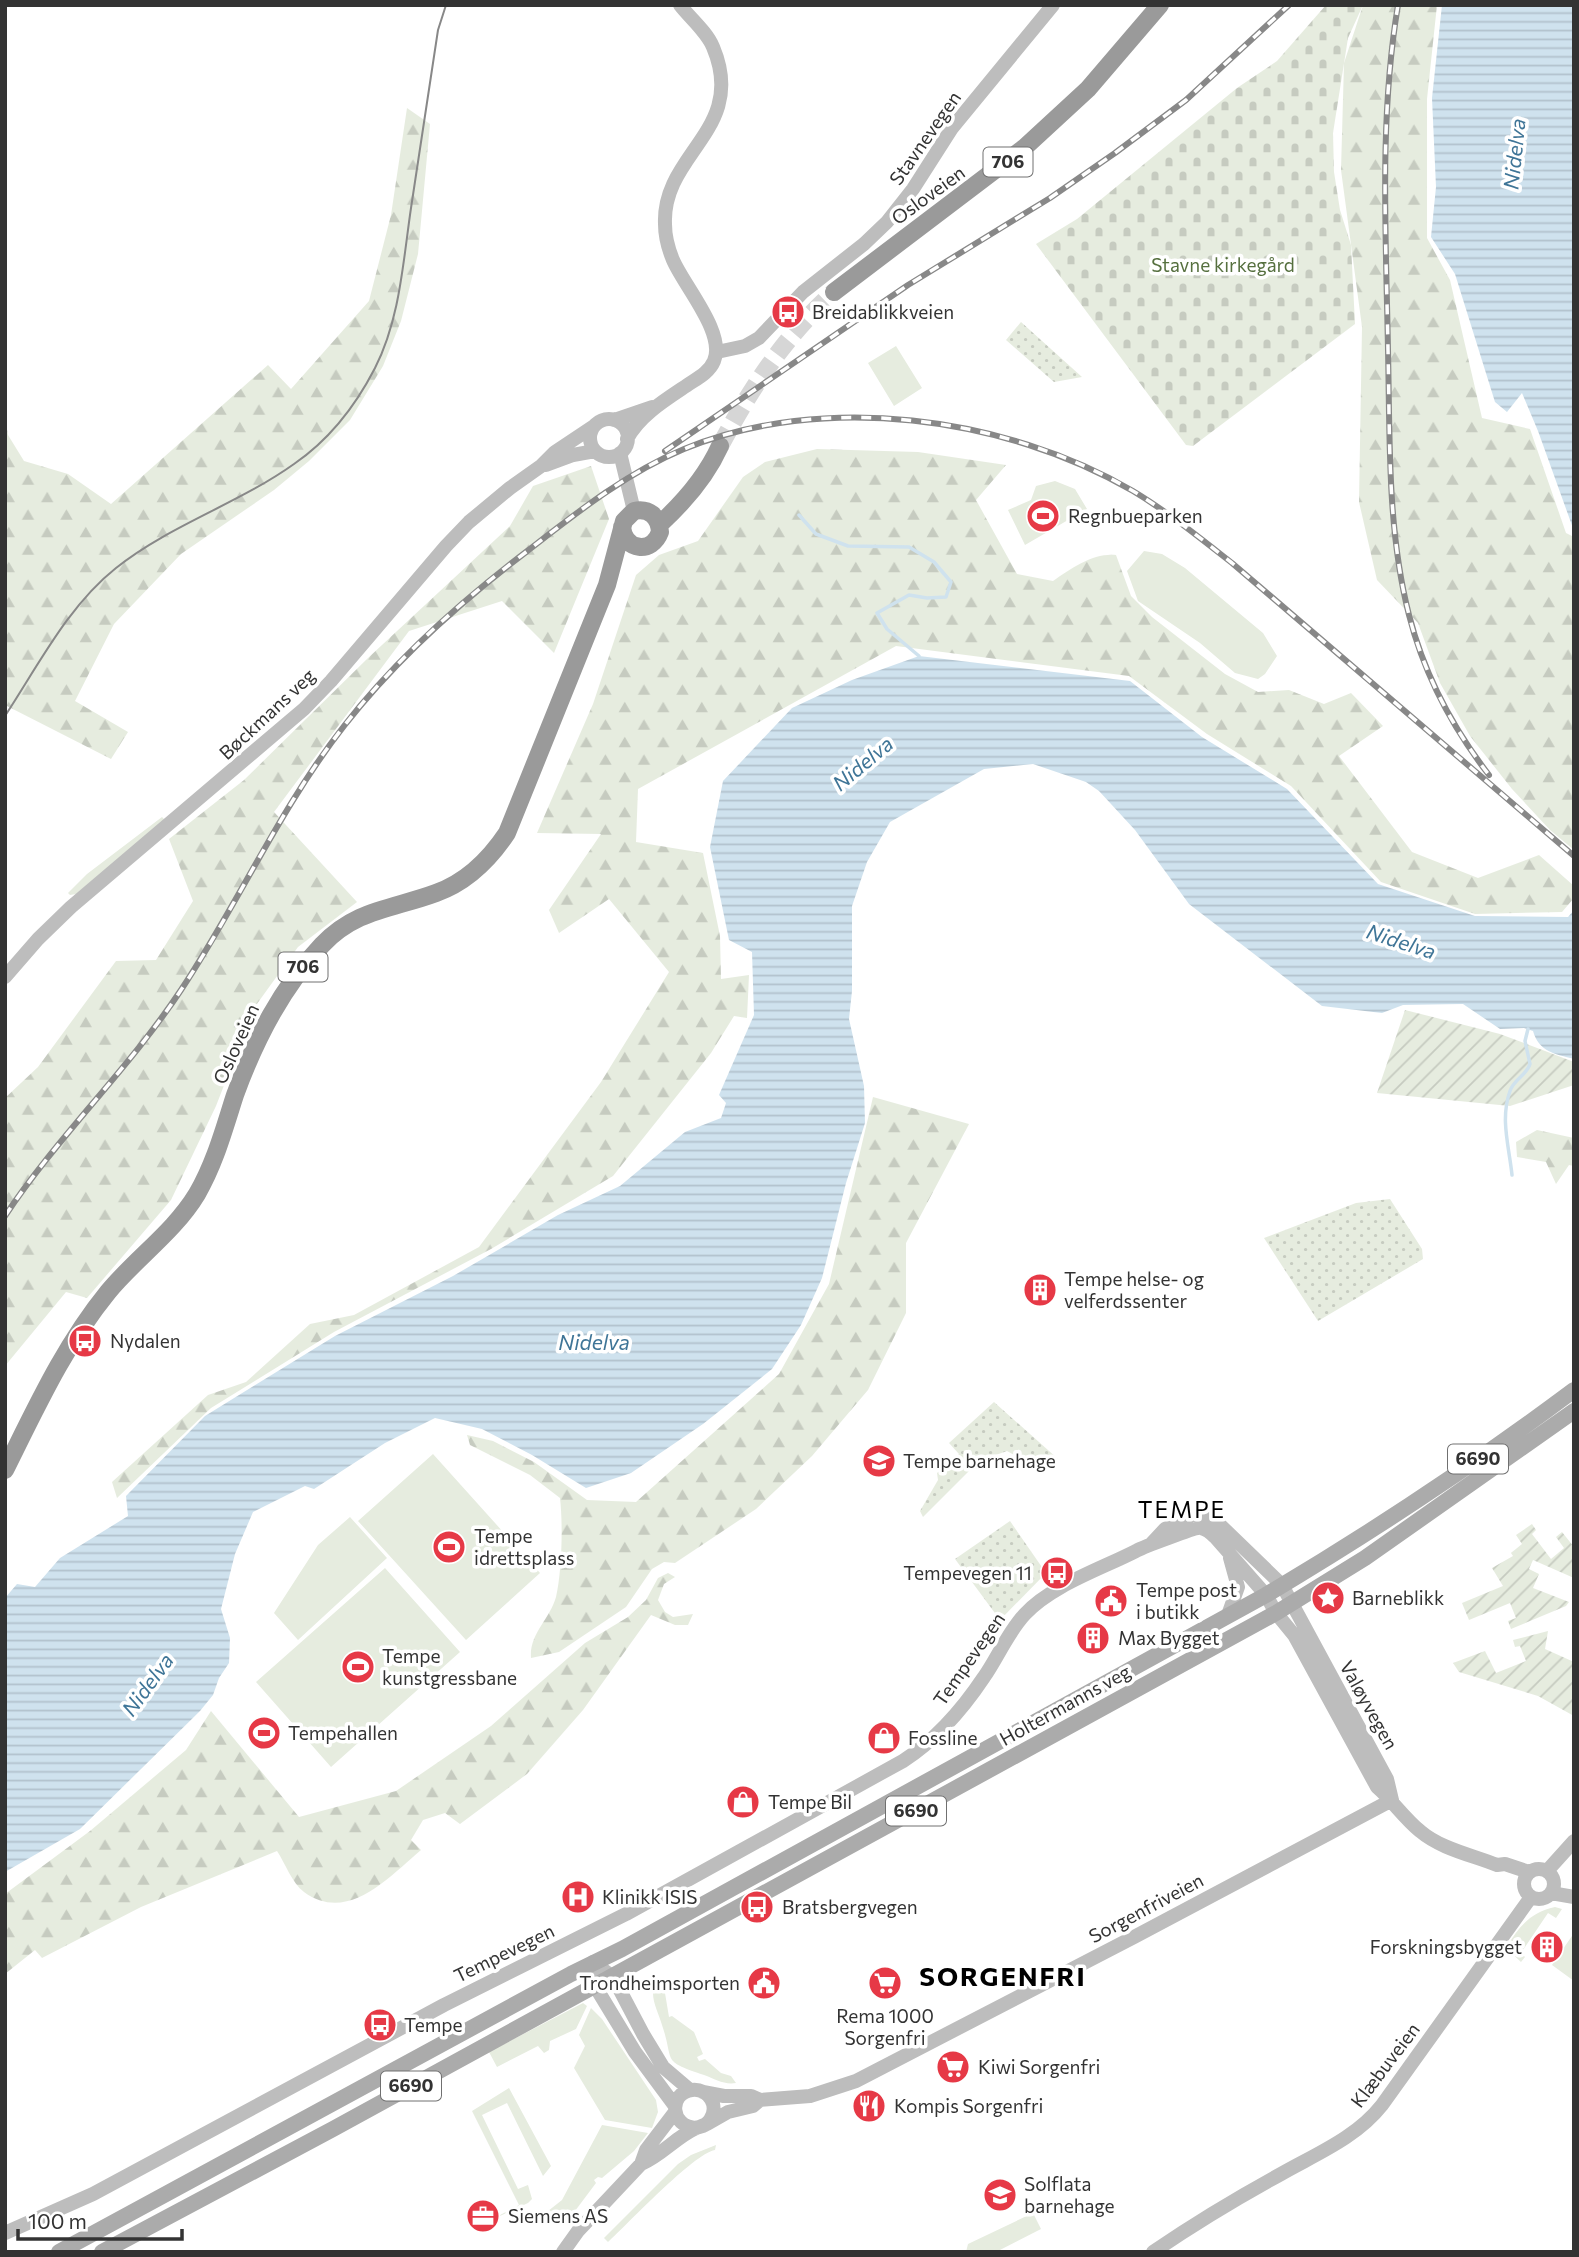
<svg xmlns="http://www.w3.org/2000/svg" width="1579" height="2257" font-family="Commissioner,sans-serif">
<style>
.grass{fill:#e6ecdf}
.forest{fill:url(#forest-firs)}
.cemetery{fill:url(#cemetery-stones)}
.park{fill:url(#park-dots)}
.garden{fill:url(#garden-furrows)}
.water{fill:url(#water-rules)}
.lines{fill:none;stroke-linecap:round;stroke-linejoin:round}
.stream{stroke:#cfe2ee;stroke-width:3.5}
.highway-tunnel{stroke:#d6d6d6;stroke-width:18;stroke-dasharray:18 9;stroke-linecap:butt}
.secondary{stroke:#bdbdbd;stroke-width:14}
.primary{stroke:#ababab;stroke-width:16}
.highway{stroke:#9a9a9a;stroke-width:18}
.tram{stroke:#888;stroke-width:2}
.rail-casing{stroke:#888;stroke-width:6}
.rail{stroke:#fff;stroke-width:3.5;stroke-dasharray:10;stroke-linecap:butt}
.labels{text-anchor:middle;stroke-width:7;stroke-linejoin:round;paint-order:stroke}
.shield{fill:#fff;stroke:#707070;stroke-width:2}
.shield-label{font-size:18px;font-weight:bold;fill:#333}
.street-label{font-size:19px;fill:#333;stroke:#fff}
.park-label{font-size:19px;fill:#56703f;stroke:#fff}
.poi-label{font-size:19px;fill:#333;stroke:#fff;text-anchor:start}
.water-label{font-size:21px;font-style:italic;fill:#3f7597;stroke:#fff}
.quarter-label{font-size:23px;letter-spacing:2px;fill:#000;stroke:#fff}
.district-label{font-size:26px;font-weight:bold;letter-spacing:2px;fill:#000;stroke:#fff}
</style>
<defs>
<pattern id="forest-firs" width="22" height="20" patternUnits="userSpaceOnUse" patternTransform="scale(1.75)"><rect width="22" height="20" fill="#e6ecdf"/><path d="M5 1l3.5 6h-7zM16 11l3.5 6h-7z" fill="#c6cbc0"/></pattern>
<pattern id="cemetery-stones" width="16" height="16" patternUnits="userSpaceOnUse" patternTransform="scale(1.75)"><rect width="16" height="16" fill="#e6ecdf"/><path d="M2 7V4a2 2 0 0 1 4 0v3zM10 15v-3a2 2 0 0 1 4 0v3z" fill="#c6cbc0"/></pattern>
<pattern id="park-dots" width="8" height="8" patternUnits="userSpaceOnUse" patternTransform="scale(1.75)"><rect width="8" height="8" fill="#e6ecdf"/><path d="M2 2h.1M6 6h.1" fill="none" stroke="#c6cbc0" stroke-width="1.8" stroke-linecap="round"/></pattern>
<pattern id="garden-furrows" width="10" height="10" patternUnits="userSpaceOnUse" patternTransform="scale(1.75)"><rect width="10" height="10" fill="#e6ecdf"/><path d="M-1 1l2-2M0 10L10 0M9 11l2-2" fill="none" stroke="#c6cbc0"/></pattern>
<pattern id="water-rules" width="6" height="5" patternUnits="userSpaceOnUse" patternTransform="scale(1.75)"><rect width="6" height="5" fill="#cfe2ee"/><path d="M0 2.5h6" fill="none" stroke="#b2c2cd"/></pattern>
</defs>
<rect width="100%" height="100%" fill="#fff"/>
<path class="grass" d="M896,346L922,388L894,406L868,363Z
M1055,481L1075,489L1087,509L1025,545L1008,510L1031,500L1036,486Z
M1144,551L1162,554L1185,568L1263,633L1277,656L1265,674L1258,679L1235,673L1200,643L1138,601L1127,571Z
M162,817L165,820L76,894L70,895L68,893L87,874Z
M433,1454L540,1573L466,1640L358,1521Z
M350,1517L387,1558L298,1640L274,1613L318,1545Z
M385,1568L460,1652L331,1767L256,1682Z
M1555,1907L1562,1909L1556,1918L1548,1913L1521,1953L1525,1957L1521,1962L1506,1948C1519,1927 1529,1913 1555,1907Z
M1574,1933V1981L1552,1965Z
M653,1993H665L669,2017L672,2016L694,2032L703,2054L697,2057L699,2061L705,2059L721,2073L731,2076L736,2083C724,2085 715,2079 704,2075C660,2060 675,2063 662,2025C659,2014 653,2004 653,1993Z
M583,2003L587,2006L576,2029L550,2041L549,2050L544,2053L538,2046L497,2067L489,2052Z
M591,2008L602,2019L656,2100L658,2112L652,2128L605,2120L574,2068L585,2046L579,2035Z
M509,2088L551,2166L543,2176L507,2103L482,2115L518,2189L528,2185L532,2199L528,2203L485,2223L519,2205L472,2111Z
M602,2125L648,2133L634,2151L602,2178L598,2177L594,2180L596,2183L569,2219L538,2226V2219L562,2200Z
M716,2145L715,2150C693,2154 628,2224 608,2242L604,2238L678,2164L691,2155Z
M1033,2213L1041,2229L996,2252H966L968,2244Z"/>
<path class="forest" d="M1363,5H1437L1427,99V238L1450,280L1482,418L1530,429L1566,533L1574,537V850L1550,830L1512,789L1470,736L1440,683L1418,623L1377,580L1359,502L1362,327L1341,170L1344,63Z
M407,108L430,124L418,254L401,321L383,366L350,420L309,461L274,490L181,554L114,624L75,701L128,732L111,759L5,705V418L8,435L24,461L68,474L111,504L268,365L291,389L369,301L391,215Z
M817,449L918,452L1006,465L976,500L1017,574L1053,581C1072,568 1093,553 1116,555L1131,596L1152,617L1225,674L1258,692L1289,690L1324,704L1351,693L1383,726L1339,756L1412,852L1478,878L1539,855L1574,886V898L1562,912L1475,914L1381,882L1291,786L1207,734L1129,676L896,646L638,789L636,842L703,853L720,936L721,979L749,975L747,1018L734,1016L711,1053L613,1176L491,1249L334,1332L211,1408L117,1498L112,1482L208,1395L246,1382L310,1324L354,1315L479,1247L601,1082L669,972L609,899L559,933L549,910L601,834L537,833L593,704L636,575L659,555L698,541L743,477L765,462Z
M591,466L609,519L554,653L502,601L409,631L274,812L357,902L298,947L254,1008L216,1106L171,1200L87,1298L66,1292L5,1366V1098L38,1067L116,961L156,960L193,901L169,839L244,780L368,658L510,526L533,486Z
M873,1097L969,1124L906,1243V1313L868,1390L812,1456L756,1509L675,1563L664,1562L652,1569L626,1607L559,1652L531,1658C529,1634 550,1619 556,1597C562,1571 563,1524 560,1498L530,1475L470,1445L467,1435L493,1441L534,1462L587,1500L636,1502L779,1374L829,1284Z
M1537,1130L1574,1138V1166L1569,1165L1556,1184L1546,1162L1517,1157L1516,1142Z
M668,1573L675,1577L664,1584L658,1600L665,1612L673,1617L693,1614L688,1625H675L651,1615L583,1710L527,1774L460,1824L445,1813L423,1820L411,1840L421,1850C389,1877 348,1924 304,1892C292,1883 285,1863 277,1851L141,1907L42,1958L35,1950L5,1974V1894L90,1831L186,1750L211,1711L299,1817L396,1791L491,1726L585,1643L628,1617L646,1600L658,1578Z"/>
<path class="cemetery" d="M1326,5H1363L1348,38L1333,133L1334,172L1340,210L1351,245L1355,324L1193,446L1186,445L1036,244L1077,219L1237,88L1277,61Z"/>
<path class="park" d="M1021,322L1082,377L1054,382L1006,340Z
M1390,1199L1422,1249L1423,1259L1318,1321L1264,1238L1356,1203Z
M994,1402L1058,1459L1042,1473L1035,1471L1032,1466L1022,1468L1016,1456L1007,1451L979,1461L923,1517L920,1511L938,1480L937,1473L959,1454L949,1443Z
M1010,1521L1046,1573L1000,1620L955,1559Z"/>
<path class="garden" d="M1405,1010L1500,1034L1574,1062V1085L1510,1106L1377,1093Z
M1532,1524L1536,1530L1532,1534L1551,1559L1564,1548L1556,1537L1562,1532L1574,1547V1578L1533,1560L1529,1569L1539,1574L1533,1588L1569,1602L1566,1606L1511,1629L1508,1621L1516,1618L1510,1603L1469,1620L1462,1603L1503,1586L1492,1568L1513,1556L1511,1553L1522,1544L1516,1535Z
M1548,1631L1545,1649L1574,1662V1716L1538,1696L1459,1672L1453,1663L1485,1651L1496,1673L1526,1661L1520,1646L1515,1647L1513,1640Z"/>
<path class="water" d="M1442,5H1574V531L1538,431L1522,393L1507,412L1495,402L1455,274L1431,237L1436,187L1432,98Z
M919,656L1130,681L1202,737L1287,789L1378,884L1475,916L1568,917L1574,910V1059C1555,1054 1539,1052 1533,1031L1524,1028L1500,1029L1463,1004L1403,1005L1382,1013L1322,1006L1189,904L1135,830L1099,791L1086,782L1033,764L984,769L890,822L867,862L852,906V991L849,1019L864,1086L865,1123L846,1183L822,1278L801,1325L772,1369L703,1424L631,1473L586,1488L532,1455L482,1429L435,1418L385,1443L314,1489L305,1486L253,1512L235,1554L221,1609L230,1638L229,1663L219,1678L213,1695L200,1711L80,1829L5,1872V1598L17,1584L35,1587L60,1558L128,1516L126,1496L205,1416L335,1336L453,1276L558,1215L620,1186L685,1132L721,1118L726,1103L719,1095L754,1015L752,952L729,940L710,847L723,781L792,708L852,680Z"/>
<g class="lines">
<path class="stream" d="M799,515L816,534L848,546L909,547L934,562L951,582L946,597L927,598L909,595L877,613L887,629L919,656
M1512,1175C1509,1146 1500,1119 1510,1091C1514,1079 1526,1076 1530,1064L1525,1041L1528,1029"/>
<path class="highway-tunnel" d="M720,446C751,388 785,336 834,292"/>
<path class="secondary" d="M717,352L745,346L759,338L803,292L864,244L887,222L913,189L952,128L1053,5
M590 438a19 19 0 1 1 38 0a19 19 0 1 1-38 0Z
M614,420L652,407
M627,439C639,416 665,400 686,386C696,379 709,373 714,361C726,333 684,286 673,260C668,248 665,237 665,224C662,153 748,130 713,47C707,32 690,18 680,5
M620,453L634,511
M546,465L573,455L595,451
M5,977L38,939L71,907L304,709L331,681L446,546L469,522L510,488L541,466L555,452L594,426
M1151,1544L1165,1529L1184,1519L1192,1515H1206L1220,1525L1282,1585L1381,1768L1387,1779L1392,1800
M1228,1615L1238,1587L1230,1558
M1524 1884a15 15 0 1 1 30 0a15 15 0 1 1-30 0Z
M1547,1871L1574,1841
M1551,1893L1574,1897
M593,1962L595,1986L635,2052L675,2106
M593,1962L613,1977L643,2034L663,2067L690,2090
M703,2092L724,2096H751L760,2100L810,2096L856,2081L1134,1937L1392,1800
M707,2124L728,2112L753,2106L760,2100
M641,2164C662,2155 676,2137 696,2128C702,2126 706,2126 710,2120C714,2114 715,2106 711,2099C707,2093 700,2089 692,2090C668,2093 670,2127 696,2128
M5,2233L93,2194L444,2005L626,1914L903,1761C937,1739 962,1710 984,1677C998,1657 1008,1632 1025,1614C1052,1585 1101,1569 1136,1551C1143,1547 1196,1527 1201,1528C1207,1529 1211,1533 1215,1537L1266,1595L1276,1613L1294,1635L1377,1787C1392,1800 1404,1818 1420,1831C1441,1849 1472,1855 1497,1865L1505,1864L1529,1872
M563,2252L578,2231L641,2164L646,2150L675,2112
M1153,2252C1194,2224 1237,2198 1281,2174C1316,2154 1356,2138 1382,2105L1531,1897"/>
<path class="primary" d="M59,2252L571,1974L622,1949L1266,1595C1372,1532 1475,1464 1574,1390
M102,2252L333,2129L1276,1613L1365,1558L1574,1411"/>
<path class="highway" d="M834,292L1024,148L1088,89L1160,5
M660,524C684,502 706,477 720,446
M5,1470C36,1408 64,1346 108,1292C136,1258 174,1232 197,1194C215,1163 224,1129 235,1095C255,1040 281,988 322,945C356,909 393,909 436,893C467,882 489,860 507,833L607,585L624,521L634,511C649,508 659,516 660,532C652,554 625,551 622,527"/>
<path class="tram" d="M5,716C38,666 68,606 116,568C170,525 238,504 294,464C329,440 356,405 375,368C400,319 403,262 411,208C420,149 429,90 438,30L446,5"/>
<defs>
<path id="rail" d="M1398,5C1379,119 1386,235 1388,350C1390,438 1387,529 1409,615C1424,674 1452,727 1489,775
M665,451L908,285L1050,198L1115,153L1186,100L1289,5
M5,1216C58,1136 128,1070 181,990C238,904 280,808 344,726C396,659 459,603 526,552C575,514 626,473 684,449C822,392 1005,416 1133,491C1168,512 1200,538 1232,563L1574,856"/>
</defs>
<use href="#rail" class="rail-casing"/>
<use href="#rail" class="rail"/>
</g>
<defs>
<symbol id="bus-disc" viewBox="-11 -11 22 22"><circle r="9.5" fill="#e63946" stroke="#fff"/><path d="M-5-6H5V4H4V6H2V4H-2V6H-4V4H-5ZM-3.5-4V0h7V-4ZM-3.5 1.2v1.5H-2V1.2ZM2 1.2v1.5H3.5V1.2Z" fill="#fff"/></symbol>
<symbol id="stadium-disc" viewBox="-11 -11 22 22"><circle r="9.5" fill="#e63946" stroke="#fff"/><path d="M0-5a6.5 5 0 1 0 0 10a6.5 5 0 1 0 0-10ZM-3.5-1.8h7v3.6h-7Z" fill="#fff"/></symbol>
<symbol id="building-disc" viewBox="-11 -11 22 22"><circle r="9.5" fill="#e63946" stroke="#fff"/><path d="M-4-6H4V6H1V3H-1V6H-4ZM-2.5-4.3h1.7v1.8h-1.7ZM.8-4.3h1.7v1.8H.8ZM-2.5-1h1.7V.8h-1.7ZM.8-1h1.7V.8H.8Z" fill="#fff"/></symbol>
<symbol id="school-disc" viewBox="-11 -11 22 22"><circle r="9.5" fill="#e63946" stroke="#fff"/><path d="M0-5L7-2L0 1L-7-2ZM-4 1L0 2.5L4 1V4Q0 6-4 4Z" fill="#fff"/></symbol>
<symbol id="sight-disc" viewBox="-11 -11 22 22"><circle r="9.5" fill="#e63946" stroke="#fff"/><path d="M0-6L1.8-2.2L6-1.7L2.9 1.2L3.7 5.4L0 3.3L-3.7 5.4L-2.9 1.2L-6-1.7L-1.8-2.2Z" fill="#fff"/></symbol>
<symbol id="civic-disc" viewBox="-11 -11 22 22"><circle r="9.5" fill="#e63946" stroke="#fff"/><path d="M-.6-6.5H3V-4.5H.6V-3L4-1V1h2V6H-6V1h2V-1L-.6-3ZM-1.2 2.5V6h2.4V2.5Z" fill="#fff"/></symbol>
<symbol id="shop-disc" viewBox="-11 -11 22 22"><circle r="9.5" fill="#e63946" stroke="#fff"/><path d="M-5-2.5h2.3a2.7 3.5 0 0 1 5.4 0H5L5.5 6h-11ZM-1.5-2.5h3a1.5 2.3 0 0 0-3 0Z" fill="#fff"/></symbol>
<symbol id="hospital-disc" viewBox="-11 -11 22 22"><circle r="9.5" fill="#e63946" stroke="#fff"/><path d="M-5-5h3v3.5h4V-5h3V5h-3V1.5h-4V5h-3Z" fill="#fff"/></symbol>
<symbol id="supermarket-disc" viewBox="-11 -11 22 22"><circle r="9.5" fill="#e63946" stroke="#fff"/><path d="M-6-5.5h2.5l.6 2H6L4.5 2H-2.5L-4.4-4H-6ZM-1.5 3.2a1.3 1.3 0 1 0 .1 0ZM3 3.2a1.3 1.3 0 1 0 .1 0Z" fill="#fff"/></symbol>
<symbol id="restaurant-disc" viewBox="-11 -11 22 22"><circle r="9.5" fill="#e63946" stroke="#fff"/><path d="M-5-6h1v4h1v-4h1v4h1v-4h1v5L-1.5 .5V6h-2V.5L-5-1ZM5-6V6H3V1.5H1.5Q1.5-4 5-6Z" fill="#fff"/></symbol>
<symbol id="office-disc" viewBox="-11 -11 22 22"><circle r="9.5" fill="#e63946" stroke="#fff"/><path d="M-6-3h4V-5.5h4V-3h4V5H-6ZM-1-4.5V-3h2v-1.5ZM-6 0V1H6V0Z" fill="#fff"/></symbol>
</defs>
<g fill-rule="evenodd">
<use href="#bus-disc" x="769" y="293" width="38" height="38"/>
<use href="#stadium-disc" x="1024" y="497" width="38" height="38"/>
<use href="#building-disc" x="1021" y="1271" width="38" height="38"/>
<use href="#bus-disc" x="66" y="1322" width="38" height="38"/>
<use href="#school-disc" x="860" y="1442" width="38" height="38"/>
<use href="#stadium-disc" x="430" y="1528" width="38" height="38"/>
<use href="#bus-disc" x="1038" y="1554" width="38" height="38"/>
<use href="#sight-disc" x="1309" y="1579" width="38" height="38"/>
<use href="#civic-disc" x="1092" y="1582" width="38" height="38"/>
<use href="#building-disc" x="1074" y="1619" width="38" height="38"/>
<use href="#stadium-disc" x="339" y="1648" width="38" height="38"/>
<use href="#stadium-disc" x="245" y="1714" width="38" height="38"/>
<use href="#shop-disc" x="865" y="1719" width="38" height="38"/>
<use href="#shop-disc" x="724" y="1783" width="38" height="38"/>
<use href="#hospital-disc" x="559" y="1878" width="38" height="38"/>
<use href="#bus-disc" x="738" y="1888" width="38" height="38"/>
<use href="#building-disc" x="1528" y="1928" width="38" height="38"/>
<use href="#civic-disc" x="745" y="1964" width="38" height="38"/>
<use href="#supermarket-disc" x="866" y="1964" width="38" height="38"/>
<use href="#bus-disc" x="361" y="2006" width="38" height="38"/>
<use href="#supermarket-disc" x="934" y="2048" width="38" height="38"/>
<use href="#restaurant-disc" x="850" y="2087" width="38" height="38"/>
<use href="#school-disc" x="981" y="2176" width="38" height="38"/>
<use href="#office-disc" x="464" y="2197" width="38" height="38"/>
</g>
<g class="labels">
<g class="shield">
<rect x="983.5" y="147.5" width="49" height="29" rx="5"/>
<rect x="278.5" y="952.5" width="49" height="29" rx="5"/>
<rect x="1448" y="1444.5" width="60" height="29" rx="5"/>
<rect x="886" y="1796.5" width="60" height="29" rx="5"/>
<rect x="381" y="2071.5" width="60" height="29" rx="5"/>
</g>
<g class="shield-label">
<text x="1008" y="168">706</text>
<text x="303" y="973">706</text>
<text x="1478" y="1465">6690</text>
<text x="916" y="1817">6690</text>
<text x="411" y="2092">6690</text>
</g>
<g class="street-label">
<text transform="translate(925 138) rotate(-55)" y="7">Stavnevegen</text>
<text transform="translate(928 195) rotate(-36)" y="7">Osloveien</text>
<text transform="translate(267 714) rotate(-43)" y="7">Bøckmans veg</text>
<text transform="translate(236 1044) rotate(-66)" y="7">Osloveien</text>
<text transform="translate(969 1659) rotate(-55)" y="7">Tempevegen</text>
<text transform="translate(1065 1705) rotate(-29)" y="7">Holtermanns veg</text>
<text transform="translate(1369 1705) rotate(61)" y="7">Valøyvegen</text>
<text transform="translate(1146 1908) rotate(-28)" y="7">Sorgenfriveien</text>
<text transform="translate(504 1953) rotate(-26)" y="7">Tempevegen</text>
<text transform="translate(1385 2065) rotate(-53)" y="7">Klæbuveien</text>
</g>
<g class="park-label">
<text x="1223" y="272">Stavne kirkegård</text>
</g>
<g class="poi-label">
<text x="812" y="319">Breidablikkveien</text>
<text x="1068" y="523">Regnbueparken</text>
<text x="1064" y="1286">Tempe helse- og<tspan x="1064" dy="22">velferdssenter</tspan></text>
<text x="110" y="1348">Nydalen</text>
<text x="903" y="1468">Tempe barnehage</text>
<text x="474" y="1543">Tempe<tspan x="474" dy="22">idrettsplass</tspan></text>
<text x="1032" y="1580" text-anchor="end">Tempevegen 11</text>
<text x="1136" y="1597">Tempe post<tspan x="1136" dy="22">i butikk</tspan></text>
<text x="1352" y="1605">Barneblikk</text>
<text x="1118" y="1645">Max Bygget</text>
<text x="382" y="1663">Tempe<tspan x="382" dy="22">kunstgressbane</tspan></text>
<text x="288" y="1740">Tempehallen</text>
<text x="908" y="1745">Fossline</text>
<text x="768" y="1809">Tempe Bil</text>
<text x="602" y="1904">Klinikk ISIS</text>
<text x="782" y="1914">Bratsbergvegen</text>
<text x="1522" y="1954" text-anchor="end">Forskningsbygget</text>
<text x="740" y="1990" text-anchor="end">Trondheimsporten</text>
<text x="885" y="2023" text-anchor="middle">Rema 1000<tspan x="885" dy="22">Sorgenfri</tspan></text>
<text x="404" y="2032">Tempe</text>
<text x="978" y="2074">Kiwi Sorgenfri</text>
<text x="894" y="2113">Kompis Sorgenfri</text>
<text x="1024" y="2191">Solflata<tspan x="1024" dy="22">barnehage</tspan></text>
<text x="508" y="2223">Siemens AS</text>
</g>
<g class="water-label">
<text transform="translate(1515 154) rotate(-84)" y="7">Nidelva</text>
<text transform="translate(863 764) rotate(-40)" y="7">Nidelva</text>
<text transform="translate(1401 942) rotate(18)" y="7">Nidelva</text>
<text x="594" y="1350">Nidelva</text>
<text transform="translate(148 1685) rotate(-54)" y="7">Nidelva</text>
</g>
<g class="quarter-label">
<text x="1182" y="1518">TEMPE</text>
</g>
<g class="district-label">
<text x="1003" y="1986">SORGENFRI</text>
</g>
</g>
<rect width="1579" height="2257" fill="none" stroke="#333333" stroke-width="14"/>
<path d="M18 2229v10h164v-10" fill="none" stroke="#333333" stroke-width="3.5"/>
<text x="28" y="2229" font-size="21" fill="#333333" stroke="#ffffff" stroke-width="5" paint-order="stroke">100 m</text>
</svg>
